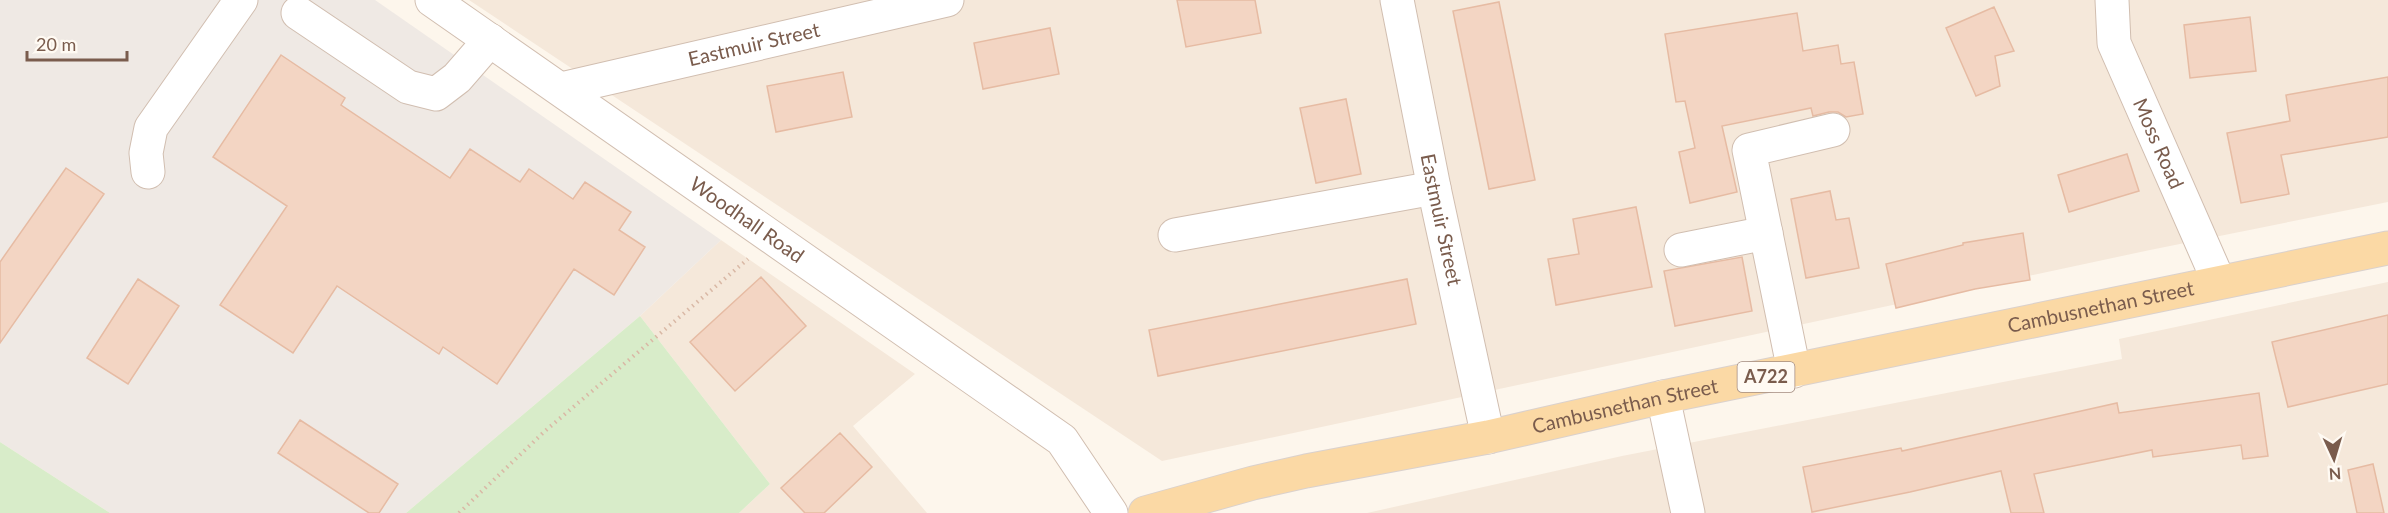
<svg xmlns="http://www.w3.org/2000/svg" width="2388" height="513" font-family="Lato,sans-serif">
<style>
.residential{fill:#f5e8da}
.industrial{fill:#efe9e4}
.green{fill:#d8ecc9}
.building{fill:#f3d5c3;stroke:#e6bba3;stroke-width:1.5}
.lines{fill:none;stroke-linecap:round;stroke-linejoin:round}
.minor-casing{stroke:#d1beb0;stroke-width:35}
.major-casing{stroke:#dad1cd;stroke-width:35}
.path{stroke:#d9b8a5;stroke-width:4;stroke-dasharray:1.5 4.5;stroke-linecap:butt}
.minor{stroke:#fff;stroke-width:33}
.major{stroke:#fbd9a5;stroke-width:33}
.labels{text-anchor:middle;stroke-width:5;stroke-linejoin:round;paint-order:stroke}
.shield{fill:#fffaf3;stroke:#a28b7f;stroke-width:1.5}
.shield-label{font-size:18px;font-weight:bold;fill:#7a5c4d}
.street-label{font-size:20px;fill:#7a5c4d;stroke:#fffaf3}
</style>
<rect width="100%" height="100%" fill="#fdf6ec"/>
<path class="residential" d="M469,0H2388V202L2150,250L1162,461Z
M721,240L915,374L853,426L927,513H739L770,484L640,316Z
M2388,282V513H1367L1622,456L2122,359L2119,339Z"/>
<path class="industrial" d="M0,0H375L721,240L640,316L406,513H110L0,442Z"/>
<path class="green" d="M640,316L770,484L739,513H406Z
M0,442L110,513H0Z"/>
<path class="building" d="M1177,0H1255L1261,33L1186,47Z
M1499,2L1535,180L1489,189L1453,11Z
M1994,7L2014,51L1995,56L2000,86L1976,96L1946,28Z
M1797,13L1803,51L1838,45L1841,64L1854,62L1863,114L1846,117L1838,112H1829L1813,116L1811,108L1722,126L1737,192L1690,203L1679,152L1695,148L1685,101L1676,102L1665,34Z
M2250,17L2256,71L2190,78L2184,25Z
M1050,28L1059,74L983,89L974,43Z
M281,55L345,98L341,105L450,178L470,149L520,182L529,169L573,199L585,182L631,212L619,230L645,247L614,295L574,269L497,384L443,347L439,354L337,286L293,353L220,305L287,206L213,157Z
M843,72L852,117L776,132L767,86Z
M2388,77V137L2281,155L2289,194L2241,203L2227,133L2290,121L2286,95Z
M1346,99L1361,174L1316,183L1300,108Z
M2127,154L2139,191L2069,212L2058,175Z
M66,168L104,194L0,343V262Z
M1830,191L1836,220L1849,218L1859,268L1806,278L1791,199Z
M1636,207L1652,287L1556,305L1548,259L1579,254L1573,219Z
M2023,233L2030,280L1975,289L1896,308L1886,264L1963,245V243Z
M1742,257L1752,311L1675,326L1664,271Z
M761,277L806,326L735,391L690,342Z
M138,279L179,306L128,384L87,358Z
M1407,279L1416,324L1158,376L1149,330Z
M2388,315V384L2288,407L2272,342Z
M2259,393L2268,456L2243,459L2241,445L2153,457L2152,450L2034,474L2044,513H2011L2001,471L1910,492L1812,512L1803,467L1901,448L1902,451L2117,403L2119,413Z
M300,420L398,484L379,513H369L278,453Z
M840,433L872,467L824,513H805L781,488Z
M2373,464L2384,513H2357L2348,470Z"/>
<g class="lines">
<defs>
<g id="minor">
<path id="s1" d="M432,0L1062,440L1111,513"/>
<path id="s2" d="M1397,0L1434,188L1488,437"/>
<path id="s3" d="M2112,0L2114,43L2219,282"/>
<path d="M298,13L408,87L436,94L457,78L490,40"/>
<path id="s4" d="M561,89L947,0"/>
<path d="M148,172L146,153L151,128L241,0"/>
<path d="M1175,235L1434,188"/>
<path d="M1681,250L1766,233"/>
<path d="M1794,371L1749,150L1833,130"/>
<path d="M1663,397L1688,513"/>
</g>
<g id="major">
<path id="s5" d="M1145,513L1253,483L1306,471L1488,437L1663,397L2388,248"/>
</g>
</defs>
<use href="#minor" class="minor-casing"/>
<use href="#major" class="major-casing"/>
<path class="path" d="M459,513L545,431L748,259"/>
<use href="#minor" class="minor"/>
<use href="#major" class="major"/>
</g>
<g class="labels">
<rect class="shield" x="1737.5" y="362" width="57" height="30" rx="4.5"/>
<g class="shield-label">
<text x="1766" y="383">A722</text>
</g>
<g class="street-label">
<text dy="7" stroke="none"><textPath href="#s4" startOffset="198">Eastmuir Street</textPath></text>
<text dy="7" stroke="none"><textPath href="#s3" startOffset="153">Moss Road</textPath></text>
<text dy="7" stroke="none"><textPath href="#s1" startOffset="384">Woodhall Road</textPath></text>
<text dy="7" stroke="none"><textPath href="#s2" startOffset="224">Eastmuir Street</textPath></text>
<text dy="7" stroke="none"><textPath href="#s5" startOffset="978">Cambusnethan Street</textPath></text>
<text dy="7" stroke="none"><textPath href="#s5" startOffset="492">Cambusnethan Street</textPath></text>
</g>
</g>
<g transform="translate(2334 459) rotate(176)" stroke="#fffaf3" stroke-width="4.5" paint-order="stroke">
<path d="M0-4.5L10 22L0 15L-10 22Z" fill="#7a5c4d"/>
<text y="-9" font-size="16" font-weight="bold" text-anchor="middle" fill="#7a5c4d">N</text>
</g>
<path d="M27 51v9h100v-9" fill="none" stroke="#7a5c4d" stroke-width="3"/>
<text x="36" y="51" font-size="18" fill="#7a5c4d" stroke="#fffaf3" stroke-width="4.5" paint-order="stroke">20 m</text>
</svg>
